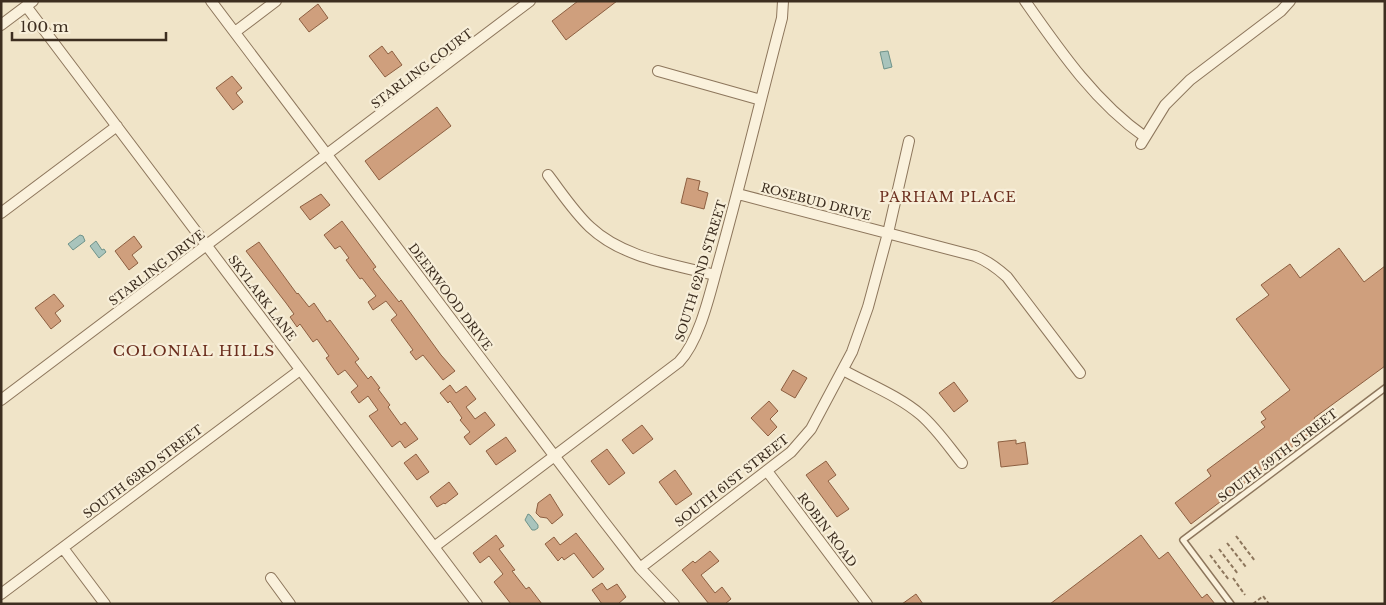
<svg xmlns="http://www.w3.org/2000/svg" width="1386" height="605" font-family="'Libre Baskerville',serif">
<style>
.water{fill:#a9c4bc;stroke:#6f938a}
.building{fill:#cf9f7d;stroke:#8d5f41}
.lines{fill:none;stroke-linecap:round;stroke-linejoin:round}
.lane-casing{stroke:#8d765c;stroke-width:8}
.street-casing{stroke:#8d765c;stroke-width:12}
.path{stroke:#8d765c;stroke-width:2;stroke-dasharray:4 2.5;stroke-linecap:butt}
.lane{stroke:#faf1dc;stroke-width:5}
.street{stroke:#faf1dc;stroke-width:10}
.labels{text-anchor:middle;stroke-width:4.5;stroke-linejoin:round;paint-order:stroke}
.street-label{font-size:12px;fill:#3d2e20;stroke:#f7eed8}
.neighbourhood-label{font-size:14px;letter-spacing:1px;fill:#6b2e1e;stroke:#f7eed8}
.quarter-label{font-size:15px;letter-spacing:1px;fill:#6b2e1e;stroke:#f7eed8}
</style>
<rect width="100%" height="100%" fill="#f0e4c8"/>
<path class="water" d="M888,51L892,67L884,69L880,52Z
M80,235L83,236L85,241L73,250L68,244Z
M96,241L102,250L104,249L106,252L99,258L90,246Z
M528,514L530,515L538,525V528L535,530H532L525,520Z"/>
<path class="building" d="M578,1H617L566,40L552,21Z
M318,4L328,18L309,32L299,19Z
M382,46L388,54L392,51L402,65L385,77L369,56Z
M232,76L242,88L236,93L243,102L233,110L216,88Z
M437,107L451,126L379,180L365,161Z
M687,178L700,181L698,190L708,193L704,209L681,203Z
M321,194L330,205L310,220L300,207Z
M342,221L376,267L373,269L399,302L401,300L441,355L455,371L443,380L423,355L416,360L410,352L413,350L391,320L397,315L386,301L373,310L368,302L376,296L362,278L360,279L346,260L349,258L340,246L335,249L324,235Z
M134,236L142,247L132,255L138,263L129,270L115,251Z
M259,242L297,294L298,293L309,307L314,303L327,322L330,320L359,359L355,362L368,379L371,376L380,388L378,389L390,405L388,407L401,425L405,422L418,439L405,448L400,441L392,447L369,416L378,410L368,396L359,403L351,392L358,386L345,370L338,375L326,358L329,356L317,339L313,342L300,324L297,327L290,317L294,314L286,303L246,251Z
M1339,248L1364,282L1385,266V366L1314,418L1320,426L1191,524L1175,503L1211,476L1207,470L1265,427L1261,422L1266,419L1261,412L1290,390L1236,319L1269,295L1261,285L1290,264L1300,278Z
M54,294L64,306L55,313L61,321L51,329L35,308Z
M793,370L807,378L795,398L781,390Z
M954,382L968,401L954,412L939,393Z
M450,385L456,393L466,386L476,399L466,407L475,419L485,412L495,425L470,445L464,437L470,432L460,420L462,418L450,401L448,403L440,393Z
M769,401L778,411L770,419L777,427L768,436L751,418Z
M642,425L653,439L633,454L622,440Z
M506,437L516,451L496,465L486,451Z
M1016,440V444L1025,442L1028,464L1001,467L998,442Z
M607,449L625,473L609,485L591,461Z
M416,454L429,472L417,480L404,463Z
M826,461L836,475L828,481L849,509L837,517L806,475Z
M675,470L692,494L676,505L659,482Z
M449,482L458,494L445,504L444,503L437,507L430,497Z
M550,494L563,515L552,524L547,518L540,517L536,513L538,503Z
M576,533L604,569L593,578L574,553L564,560L562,557L558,561L545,544L554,537L560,545Z
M496,535L504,546L499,549L515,570L512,571L526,589L529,587L542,604H511L494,582L503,574L489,556L480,563L473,553Z
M1141,535L1159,559L1168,552L1202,598L1207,594L1215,604H1050Z
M710,551L719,561L701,575L715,593L722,587L731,599L725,604H709L682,570L693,561L695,563Z
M602,583L607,590L617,584L626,597L618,604H602L592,590Z
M916,594L923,604H902Z"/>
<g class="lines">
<defs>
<path id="lane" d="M1231,604L1183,540L1385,388"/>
<path id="street" d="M211,1L602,519L640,568L674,604
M1025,1C1060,51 1095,102 1145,137
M26,6L477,604
M1,25L33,1
M235,32L276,1
M658,71L761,100
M1141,144L1165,105L1190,80L1281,11L1290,1
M548,175C561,192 574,212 590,227C623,258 672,264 715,275
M738,194L975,256C988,261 997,268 1007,277L1080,373
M1,213L117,126
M843,370C868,384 899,396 921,415C937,429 949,447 962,463
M1,400L530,1
M767,471L867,604
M434,547L679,362C701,339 711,288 720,257C742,178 761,98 782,18L783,1
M63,548L105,604
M640,568L791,452L811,429L852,352L868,307L888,233L909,141
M271,578L290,604
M1,594L300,370"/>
</defs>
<use href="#lane" class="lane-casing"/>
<use href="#street" class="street-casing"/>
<path class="path" d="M1236,536L1255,561
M1227,543L1246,567
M1219,549L1238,574
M1210,555L1229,580
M1233,578L1245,595
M1253,604L1263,596L1269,604"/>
<use href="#lane" class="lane"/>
<use href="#street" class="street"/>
</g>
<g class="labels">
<g class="street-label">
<text transform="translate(422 69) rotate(-37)" y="4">STARLING COURT</text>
<text transform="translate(816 202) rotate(15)" y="4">ROSEBUD DRIVE</text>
<text transform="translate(157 268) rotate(-37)" y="4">STARLING DRIVE</text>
<text transform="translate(701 271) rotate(-73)" y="4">SOUTH 62ND STREET</text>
<text transform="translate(450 297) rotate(53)" y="4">DEERWOOD DRIVE</text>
<text transform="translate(262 298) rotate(53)" y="4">SKYLARK LANE</text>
<text transform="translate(1278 456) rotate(-37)" y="4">SOUTH 59TH STREET</text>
<text transform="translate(143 472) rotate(-37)" y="4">SOUTH 63RD STREET</text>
<text transform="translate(732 481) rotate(-38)" y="4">SOUTH 61ST STREET</text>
<text transform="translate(827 530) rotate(53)" y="4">ROBIN ROAD</text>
</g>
<g class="neighbourhood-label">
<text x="948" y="202">PARHAM PLACE</text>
</g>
<g class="quarter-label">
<text x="194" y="356">COLONIAL HILLS</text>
</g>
</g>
<rect width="1386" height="605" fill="none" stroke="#3d2e20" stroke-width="5"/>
<path d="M12 32v8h154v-8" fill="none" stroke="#3d2e20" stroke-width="2.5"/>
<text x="20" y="32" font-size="15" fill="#3d2e20" stroke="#f7eed8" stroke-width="4" paint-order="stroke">100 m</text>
</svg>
